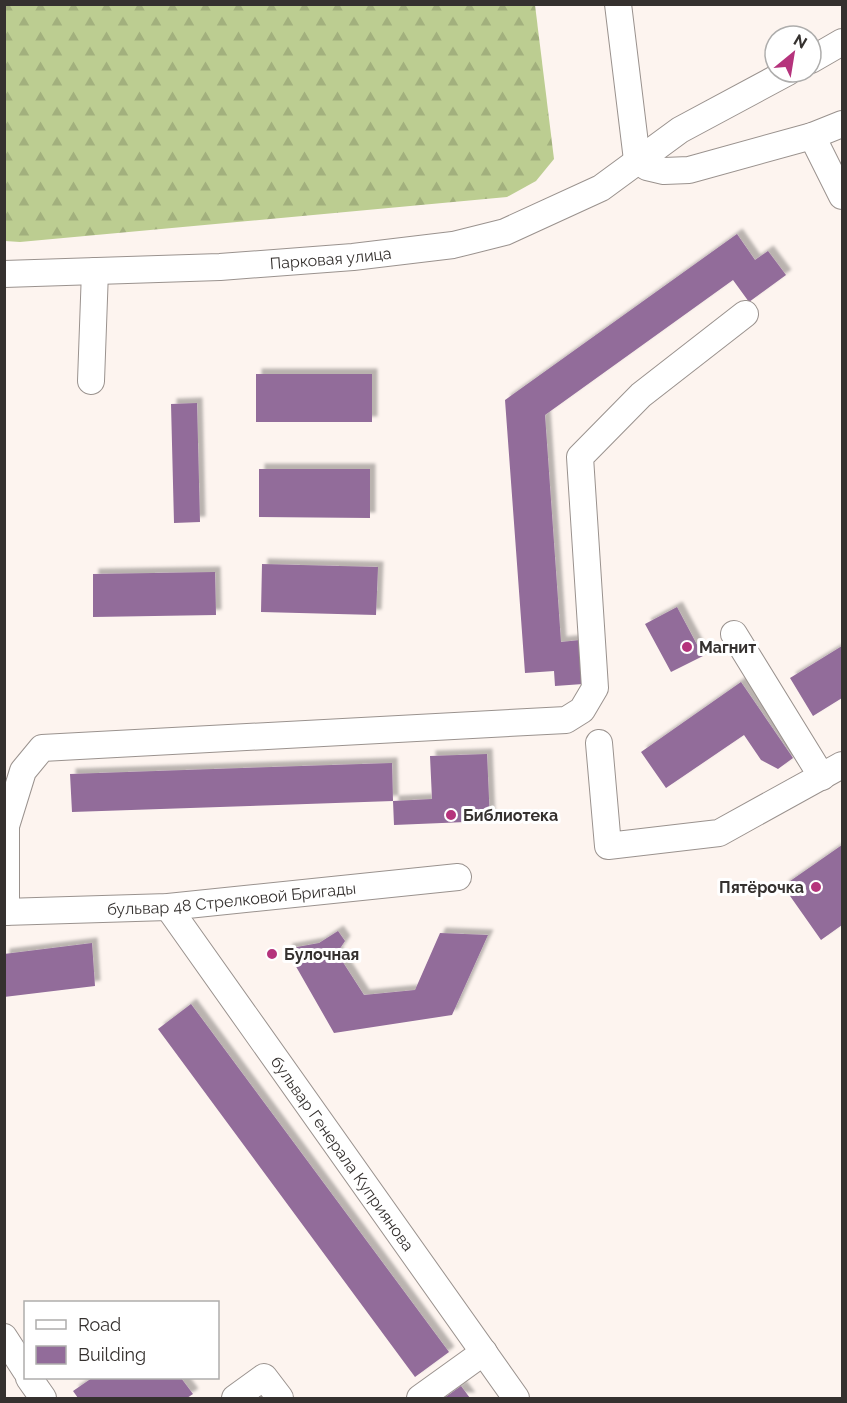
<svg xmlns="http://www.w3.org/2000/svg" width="847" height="1403" font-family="Raleway,sans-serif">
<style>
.forest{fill:url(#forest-firs)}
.building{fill:#926c9a;filter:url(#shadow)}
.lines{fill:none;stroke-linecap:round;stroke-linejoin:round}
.minor-casing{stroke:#9a928e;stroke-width:28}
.minor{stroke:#fff;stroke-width:26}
.poi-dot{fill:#b5337c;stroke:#fff;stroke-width:2}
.labels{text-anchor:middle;stroke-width:6;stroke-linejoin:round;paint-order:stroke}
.street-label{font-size:16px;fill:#35312f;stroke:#fff}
.poi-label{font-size:16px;font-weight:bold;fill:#35312f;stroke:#fff;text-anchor:start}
</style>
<defs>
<pattern id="forest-firs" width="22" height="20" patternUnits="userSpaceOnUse" patternTransform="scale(1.5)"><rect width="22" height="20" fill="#bccd91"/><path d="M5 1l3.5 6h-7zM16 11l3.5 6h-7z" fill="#a2b07d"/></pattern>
<filter id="shadow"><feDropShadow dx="5.5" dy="-5.5" stdDeviation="1.5" flood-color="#0004"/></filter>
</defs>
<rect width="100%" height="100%" fill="#fdf4ef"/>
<path class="forest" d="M4,5H535L554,159L536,181L507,197L20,242L5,241Z"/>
<path class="building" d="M737,234L755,260L768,251L786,275L749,302L733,280L545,415L561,642L580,640L583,684L555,686L554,671L525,673L505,400Z
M256,374H372V422H256Z
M197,403L200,522L174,523L171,404Z
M259,469H370V518L259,517Z
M262,564L378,567L376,615L261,612Z
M215,572L216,615L93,617V574Z
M677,607L703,656L671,672L645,624Z
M842,646V698L813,716L790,678Z
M741,682L793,758L778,769L761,760L744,735L666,788L641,752Z
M487,754L490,821L394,825L393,801L432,799L430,756Z
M392,763L393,801L72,812L70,774Z
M842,845V925L821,940L783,886Z
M338,931L345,941L337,953L364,995L415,990L440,933L488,935L452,1015L334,1033L286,949L319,943Z
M92,943L95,986L4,997V954Z
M191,1004L449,1352L415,1377L158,1029Z
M92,1378H181L193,1394L187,1398H78L73,1391Z
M461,1386L470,1398H444Z"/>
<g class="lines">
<defs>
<g id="minor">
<path d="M618,4L637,160"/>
<path d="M811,60L842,42"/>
<path d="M812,136L842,196"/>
<path d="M637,160L647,167L664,171L689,170L812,136L842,124"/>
<path id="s1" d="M4,274L220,267L353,257L453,245L505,232L601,188L680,130L788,72"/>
<path d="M91,381L95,271"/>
<path d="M734,634L822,777"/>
<path d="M599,743L608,846L719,833L842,765"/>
<path id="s2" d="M168,907L516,1398"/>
<path id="s3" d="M4,912L168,907L458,877"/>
<path d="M6,912V826L23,771L42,748L566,720L582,710L595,688L580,457L641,395L745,314"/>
<path d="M4,1337L26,1371"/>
<path d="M29,1378L43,1398"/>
<path d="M235,1398L264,1377L280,1398"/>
<path d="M420,1398L484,1352"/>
</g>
</defs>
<use href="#minor" class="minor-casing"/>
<use href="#minor" class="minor"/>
</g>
<g class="poi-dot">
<circle cx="687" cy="647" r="6"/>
<circle cx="451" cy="815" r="6"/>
<circle cx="816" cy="887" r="6"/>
<circle cx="272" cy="954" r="6"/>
</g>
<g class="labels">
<g class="street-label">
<text dy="6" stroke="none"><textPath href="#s1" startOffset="327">Парковая улица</textPath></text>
<text dy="6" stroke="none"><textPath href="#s3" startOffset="228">бульвар 48 Стрелковой Бригады</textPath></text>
<text dy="6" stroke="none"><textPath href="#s2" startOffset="302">бульвар Генерала Куприянова</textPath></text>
</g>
<g class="poi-label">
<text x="699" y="653">Магнит</text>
<text x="463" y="821">Библиотека</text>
<text x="804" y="893" text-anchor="end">Пятёрочка</text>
<text x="284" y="960">Булочная</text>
</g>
</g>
<rect width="847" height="1403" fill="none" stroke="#35312f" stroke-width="12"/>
<rect x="24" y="1301" width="195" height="78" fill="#ffffff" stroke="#aeadac" stroke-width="1.5"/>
<rect x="36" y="1320" width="30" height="9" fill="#ffffff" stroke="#aeadac" stroke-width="1.5"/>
<text x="78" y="1331" font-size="18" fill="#35312f">Road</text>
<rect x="36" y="1346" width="30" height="18" fill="#926c9a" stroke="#aeadac" stroke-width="1.5"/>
<text x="78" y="1361" font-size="18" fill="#35312f">Building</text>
<g transform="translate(793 54) rotate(30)"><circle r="28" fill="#ffffff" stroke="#aeadac" stroke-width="1.5"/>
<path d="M0-4.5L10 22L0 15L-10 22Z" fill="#b5337c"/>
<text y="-9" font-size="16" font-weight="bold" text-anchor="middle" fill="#35312f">N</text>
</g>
</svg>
